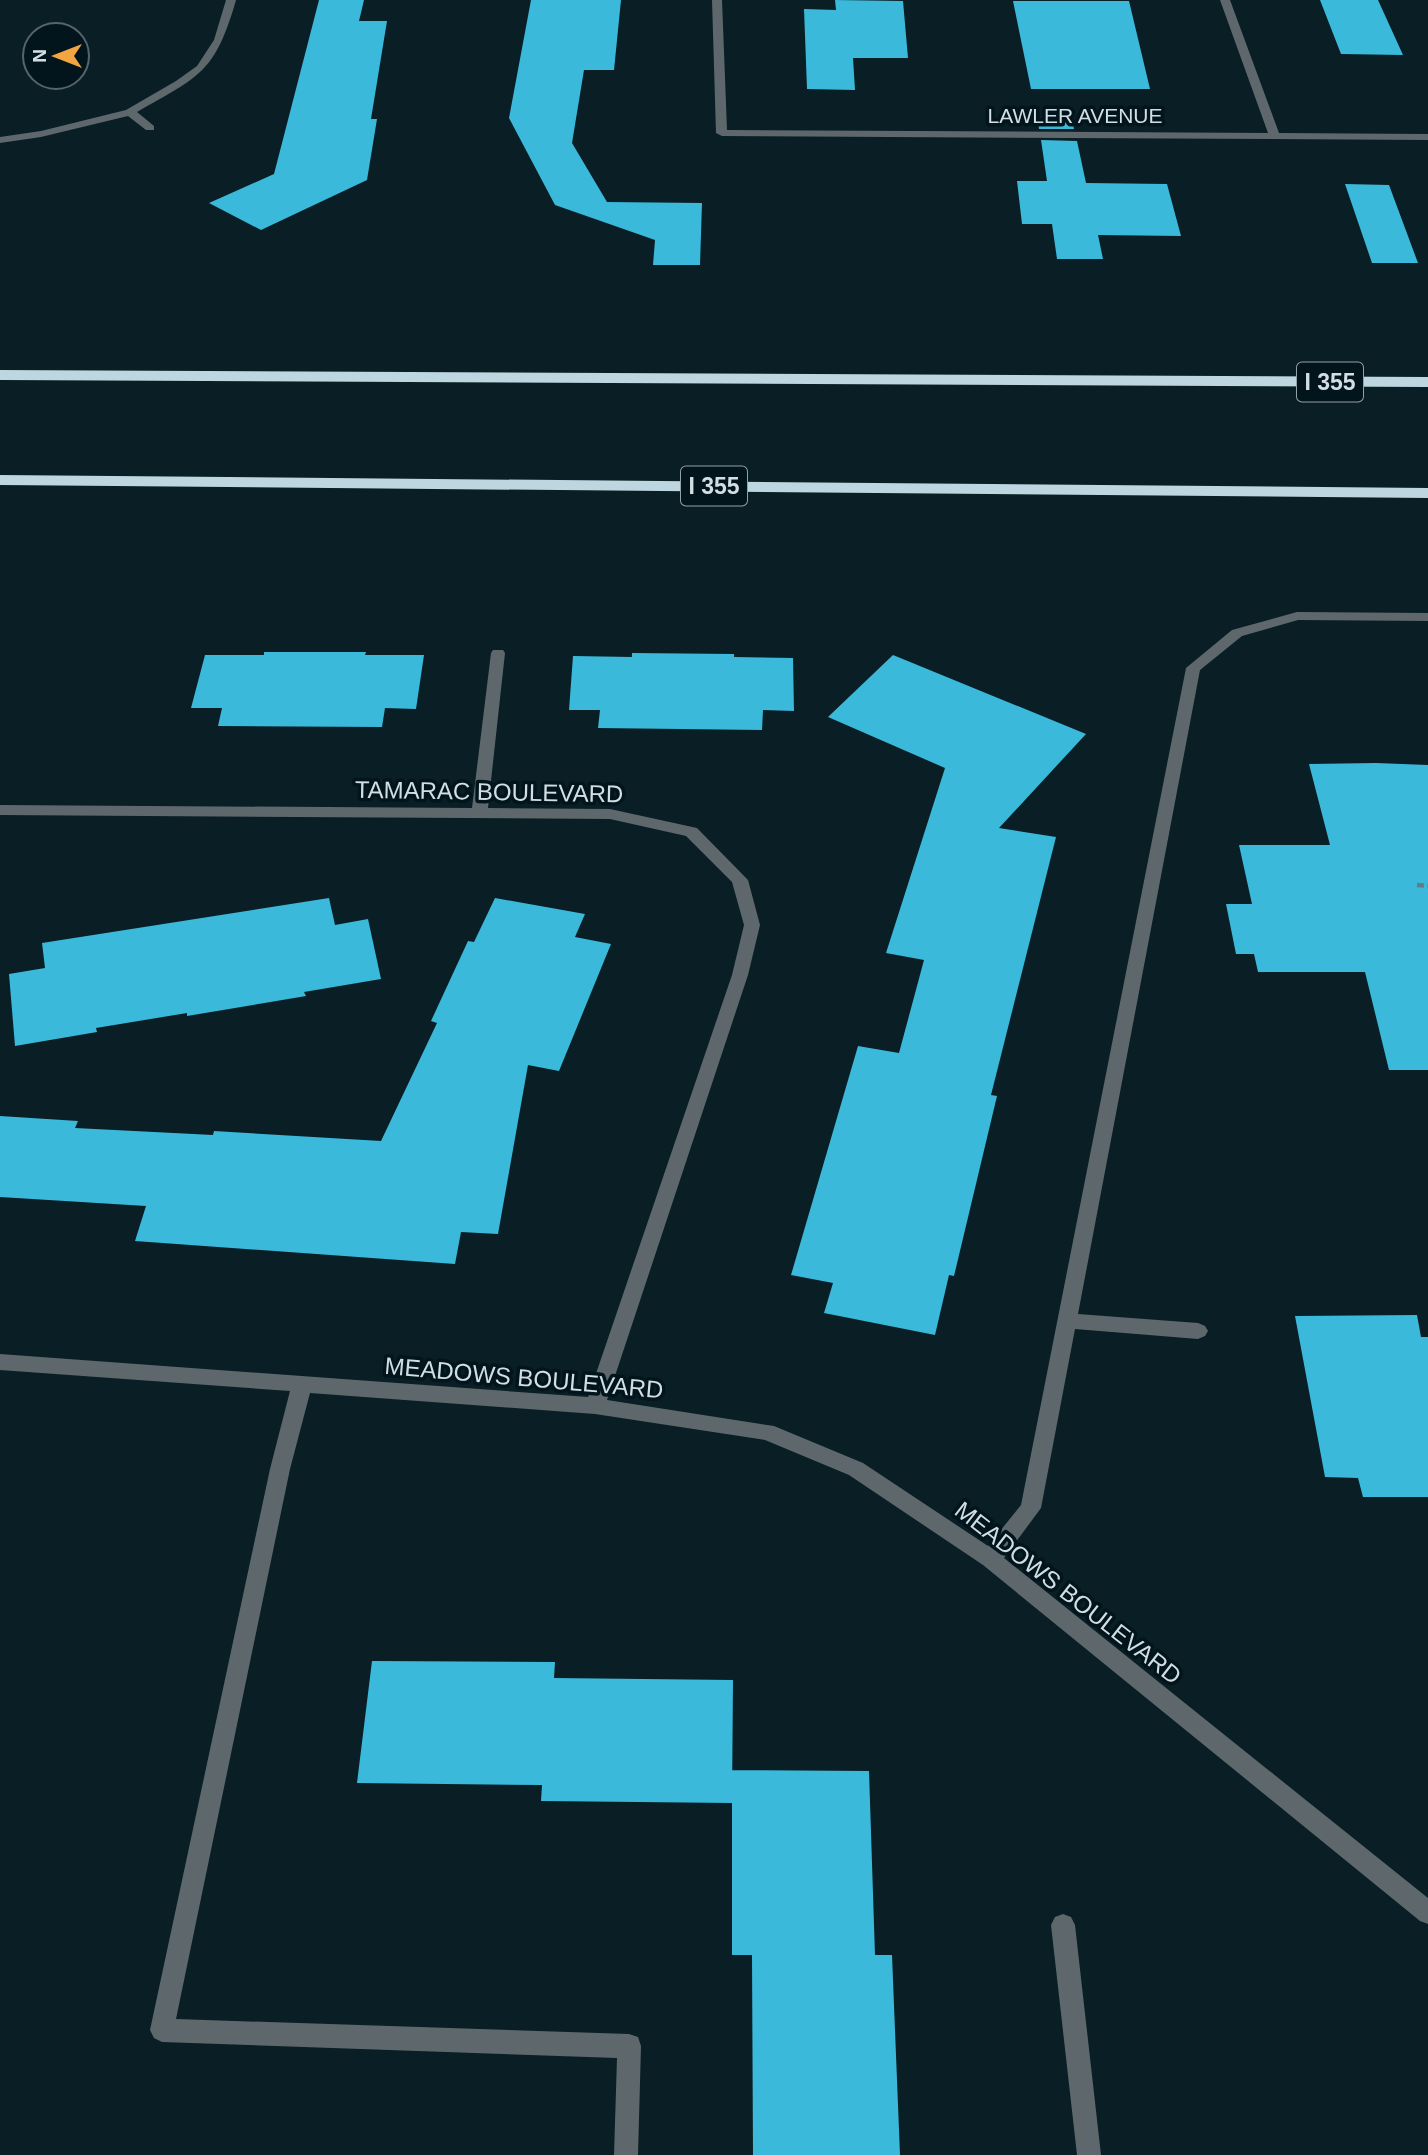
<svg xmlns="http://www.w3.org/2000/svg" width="1428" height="2155" font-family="Arial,sans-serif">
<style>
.building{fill:#3ab9db}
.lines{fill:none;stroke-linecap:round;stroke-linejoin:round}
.path{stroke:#68797f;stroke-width:4.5;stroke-dasharray:7 3.5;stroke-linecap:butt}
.minor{fill:#5e686c;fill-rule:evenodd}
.highway{fill:#bdd6df;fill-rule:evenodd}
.labels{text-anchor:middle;stroke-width:7;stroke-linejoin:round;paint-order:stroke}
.far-street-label{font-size:21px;fill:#d2dee3;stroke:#02151c}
.shield{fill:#02151c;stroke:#94a2a7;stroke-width:2}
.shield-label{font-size:23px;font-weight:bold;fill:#d2dee3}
.street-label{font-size:24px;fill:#d2dee3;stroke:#02151c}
</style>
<rect width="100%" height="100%" fill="#091f25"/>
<path class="building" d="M319,0H364L359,21H387L371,119H377L367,180L261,230L209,203L274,174Z
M531,0H621L614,70H584L572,143L607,202L702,203L700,265H653L655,240L555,205L509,118Z
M835,0L903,1L908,58H853L855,90L807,89L804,9L836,10Z
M1320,0H1378L1403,55L1341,54Z
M1013,1H1129L1150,89H1031Z
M1071,116L1074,129H1039L1038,122Z
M1041,140L1077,141L1086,183L1167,184L1181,236L1098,235L1103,259H1057L1052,224H1022L1017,181H1047Z
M1345,184L1389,185L1418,263H1372Z
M264,652H366L365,655H424L416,709L385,708L382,727L218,726L222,708H191L205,655H264Z
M632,653L734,654V657L793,658L794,711L763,710L762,730L598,728L600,710H569L573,656L632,657Z
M893,655L1086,734L999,828L1056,837L991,1095L997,1096L954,1276L949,1275L935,1335L824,1313L833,1283L791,1275L858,1046L899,1053L924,960L886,953L945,768L828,717Z
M1376,763L1428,765V1070H1389L1365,972H1258L1254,954H1236L1226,904H1252L1239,845H1330L1309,764Z
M329,898L335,925L368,919L381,979L304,992L306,996L187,1016V1013L96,1028L97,1032L15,1046L9,974L45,968L42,943Z
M495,898L585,914L575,937L611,944L559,1071L528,1065L498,1234L461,1232L455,1264L135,1241L146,1206L0,1197V1116L78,1121L75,1128L213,1135L214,1131L381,1141L437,1023L431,1021L468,941L474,942Z
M1417,1315L1421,1337H1428V1497H1363L1358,1478L1325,1477L1295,1316Z
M372,1661L555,1662L554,1678L733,1680L732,1803L541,1801L542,1785L357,1783Z
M732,1770L869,1771L875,1955H892L900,2155H753L752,1955H732Z"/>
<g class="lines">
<path class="path" d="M1417,885L1428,886"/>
<path class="minor" d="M226,0H236C215,73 200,76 137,112L154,126V130H146L128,116L41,137L0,143V137L41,131L126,110L176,81L197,66L214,40Z
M712,0H722L727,130L1268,133L1220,0H1230L1279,133L1428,134V140L722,136L716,133Z
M1297,612L1428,613V621L1298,620L1242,636L1200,670L1078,1314L1198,1323L1205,1326L1208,1331L1205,1336L1198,1339L1075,1329L1041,1508L1004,1558L1428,1898V1924L1420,1921L983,1565L849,1475L765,1440L595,1414L310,1393L290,1469L176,2019L629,2034L638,2037L641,2046L638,2155H614L617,2058L162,2042L154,2038L150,2030L270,1469L290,1391L0,1370V1354L588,1397L732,975L744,925L732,882L686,836L610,819L0,815V805L472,808L491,653L493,650H503L505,653L488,808L610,809L697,828L748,880L760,925L748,975L607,1400L774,1426L863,1463L988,1546L1021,1505L1186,668L1232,630Z
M1063,1914L1071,1917L1075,1925L1101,2155H1077L1051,1925L1055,1917Z"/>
<path class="highway" d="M0,370L1428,377V387L0,380Z
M0,475L1428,488V498L0,485Z"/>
</g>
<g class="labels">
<g class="far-street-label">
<text x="1075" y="123">LAWLER AVENUE</text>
</g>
<g class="shield">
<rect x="1297" y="362.5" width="66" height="39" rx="5"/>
<rect x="681" y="466.5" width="66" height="39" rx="5"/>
</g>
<g class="shield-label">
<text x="1330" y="390">I 355</text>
<text x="714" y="494">I 355</text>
</g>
<g class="street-label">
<text transform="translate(489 792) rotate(1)" y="8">TAMARAC BOULEVARD</text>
<text transform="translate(524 1378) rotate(5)" y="8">MEADOWS BOULEVARD</text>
<text transform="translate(1068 1593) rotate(38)" y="8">MEADOWS BOULEVARD</text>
</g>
</g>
<g transform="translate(56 56) rotate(270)"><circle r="33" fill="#02151c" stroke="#55656c" stroke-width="2"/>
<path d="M0-5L12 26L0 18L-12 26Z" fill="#f2a540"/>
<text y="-10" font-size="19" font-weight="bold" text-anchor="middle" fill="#d2dee3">N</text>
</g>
</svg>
